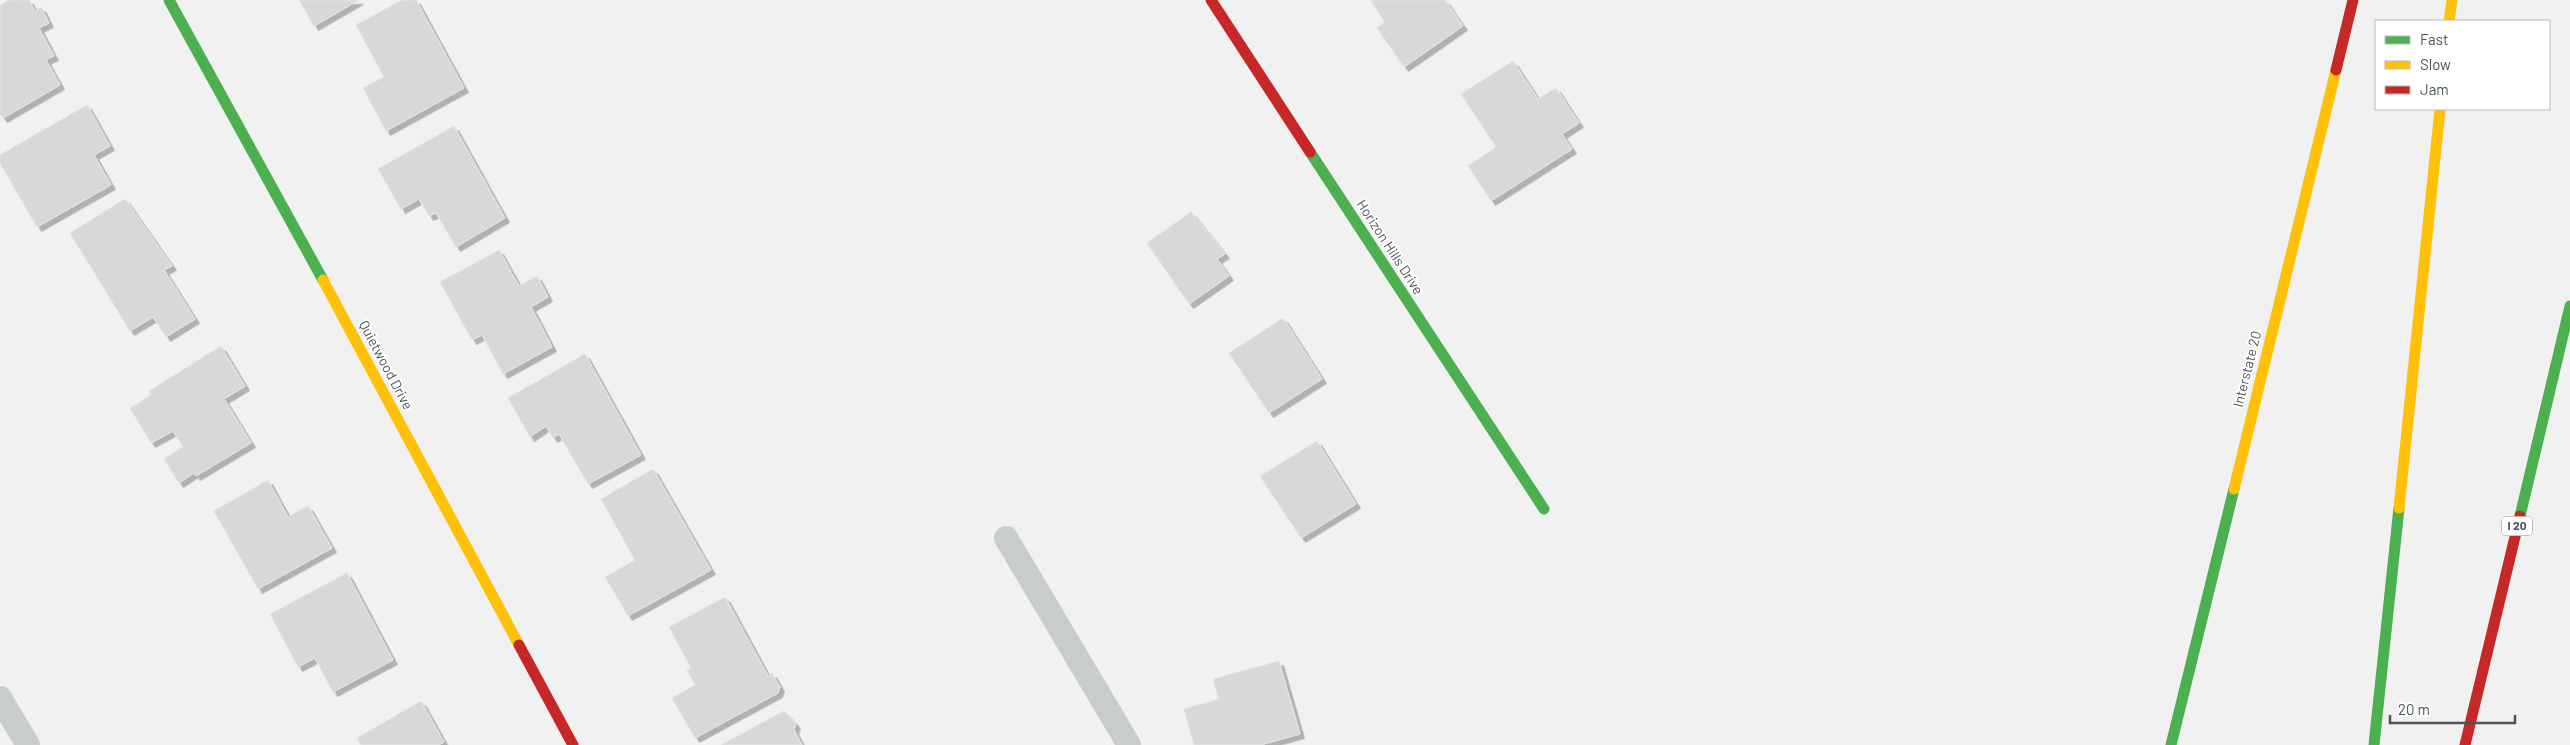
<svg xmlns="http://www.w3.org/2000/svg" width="2570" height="745" font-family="Barlow,sans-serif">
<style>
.building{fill:#d7d9d9;stroke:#e3e3e4;filter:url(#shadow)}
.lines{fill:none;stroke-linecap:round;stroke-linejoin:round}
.lane{stroke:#c9cccd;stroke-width:24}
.fast{stroke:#4caf50;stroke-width:11}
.slow{stroke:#ffc107;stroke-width:11}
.jam{stroke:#c62828;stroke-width:11}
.labels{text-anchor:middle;stroke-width:4;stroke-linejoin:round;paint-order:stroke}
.shield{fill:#fff;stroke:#80888c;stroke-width:1}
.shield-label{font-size:12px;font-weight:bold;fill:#4a555b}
.street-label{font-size:14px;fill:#4a555b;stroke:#fff}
</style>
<defs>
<filter id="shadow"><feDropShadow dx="4.5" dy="4.5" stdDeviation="0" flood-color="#0004"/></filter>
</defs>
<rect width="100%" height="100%" fill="#f1f1f1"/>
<path class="building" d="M9,0H29L35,11L41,7L49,23L39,28L54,56L46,60L60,85L3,118L0,114V5Z
M299,0H359L314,26Z
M402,0H416L464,88L386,131L363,88L384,77L356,25Z
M1370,0H1445L1463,26L1404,67L1377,28L1385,22Z
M1513,61L1538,99L1556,88L1579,123L1562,134L1572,149L1491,201L1468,166L1496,147L1461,94Z
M87,105L110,146L94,155L111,185L37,227L0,163V155Z
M454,126L505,218L456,247L436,213L429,216L419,199L401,209L378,169Z
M125,199L172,266L164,270L195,319L166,337L153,317L130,331L70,233Z
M1191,212L1225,254L1217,259L1229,276L1189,304L1147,243Z
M499,250L519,286L537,276L548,297L531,307L552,347L503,374L482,335L472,340L440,282Z
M1283,318L1322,379L1269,413L1229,353Z
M221,346L245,386L224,399L251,443L196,476L194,473L179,483L164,459L183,447L173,431L151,443L130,408L151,395L149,391Z
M585,354L641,455L588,484L559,434L553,438L546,426L530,437L508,398Z
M1317,441L1356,504L1301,538L1260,476Z
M653,469L711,570L628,616L605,577L635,560L601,499Z
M268,480L288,517L308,506L332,548L258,589L214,511Z
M347,573L393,660L333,692L315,658L298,667L270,614Z
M725,597L768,676L772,673L780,687L778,693L695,738L672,698L695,685L687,670L691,668L669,627Z
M1279,661L1300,734L1260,745H1194L1184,709L1219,699L1213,679Z
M421,701L444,742L439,745H361L357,738Z
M784,711L796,724L794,730L802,745H721Z"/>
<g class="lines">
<path class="lane" d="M1006,538L1129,745
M0,698L28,745"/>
<path class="fast" d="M169,0L323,280
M1310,152L1544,509
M2520,516L2570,306
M2171,745L2234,489
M2374,745L2399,508"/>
<path class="slow" d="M2449,21L2452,0
M323,280L519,645
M2234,489L2336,70
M2399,508L2440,109"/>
<path class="jam" d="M1211,0L1310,152
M2336,70L2353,0
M519,645L573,745
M2465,745L2520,516"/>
</g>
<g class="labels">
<rect class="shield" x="2502" y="516.5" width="30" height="19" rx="4"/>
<g class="shield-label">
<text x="2517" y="530">I 20</text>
</g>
<g class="street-label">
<text transform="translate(1390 247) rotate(57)" y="5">Horizon Hills Drive</text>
<text transform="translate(386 365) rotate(62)" y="5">Quietwood Drive</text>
<text transform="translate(2247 369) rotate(-76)" y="5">Interstate 20</text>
</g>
</g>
<rect x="2375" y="20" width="175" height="90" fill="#ffffff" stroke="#b7bbbd"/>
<rect x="2385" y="36" width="25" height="8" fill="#4caf50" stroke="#b7bbbd"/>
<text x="2420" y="45" font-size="15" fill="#4a555b">Fast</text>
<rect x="2385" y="61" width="25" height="8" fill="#ffc107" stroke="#b7bbbd"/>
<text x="2420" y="70" font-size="15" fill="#4a555b">Slow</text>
<rect x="2385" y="86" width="25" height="8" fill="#c62828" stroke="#b7bbbd"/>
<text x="2420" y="95" font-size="15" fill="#4a555b">Jam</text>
<path d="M2390 715v8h125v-8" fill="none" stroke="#4a555b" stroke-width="2.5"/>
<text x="2398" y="715" font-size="15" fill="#4a555b" stroke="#ffffff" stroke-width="4" paint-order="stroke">20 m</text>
</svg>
